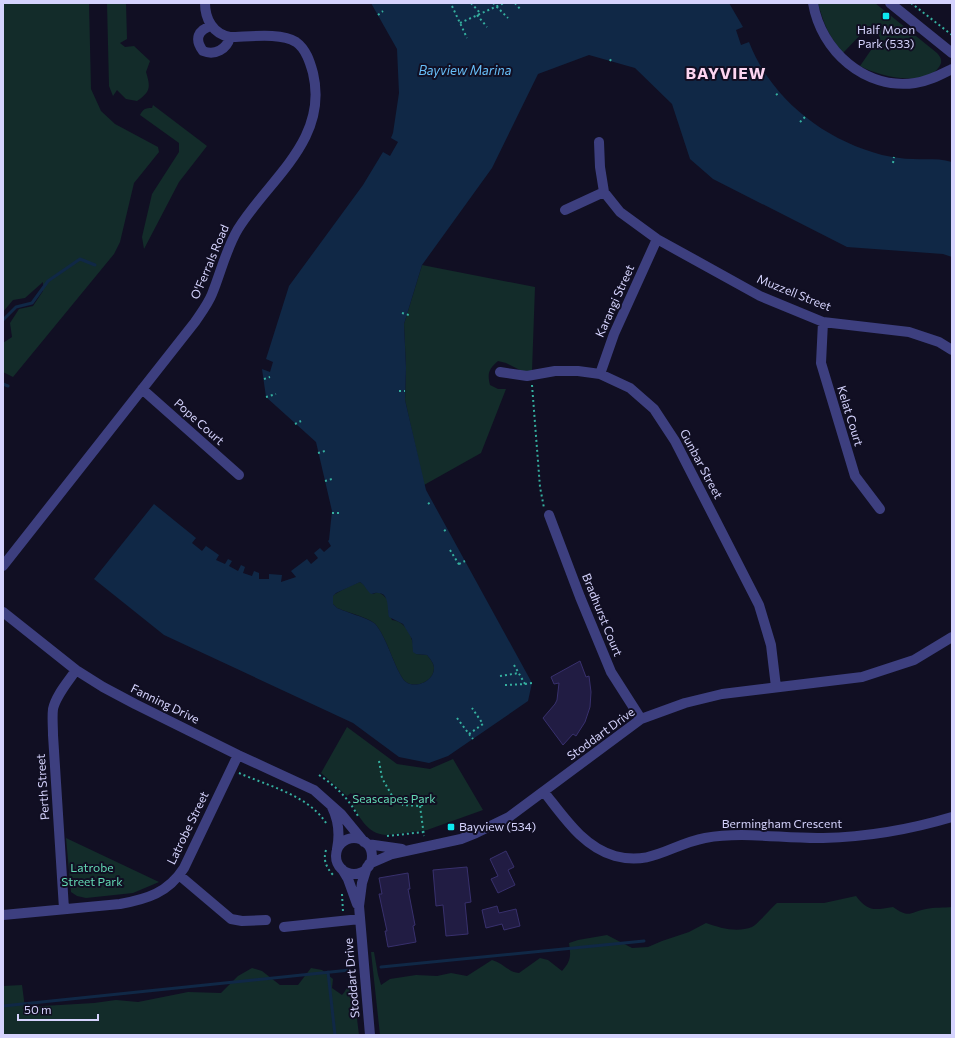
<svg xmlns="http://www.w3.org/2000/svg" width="955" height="1038" font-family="Commissioner,sans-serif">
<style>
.green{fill:#132c2a}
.water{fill:#102846;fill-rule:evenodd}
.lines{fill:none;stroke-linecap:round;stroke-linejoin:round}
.stream{stroke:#102846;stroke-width:3}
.building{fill:#211c43;stroke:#38306d}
.path{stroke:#35af9f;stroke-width:2;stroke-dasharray:2 3;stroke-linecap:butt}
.minor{stroke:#3d3f7f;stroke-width:10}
.poi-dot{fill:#0de8ef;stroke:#110f23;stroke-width:1.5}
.labels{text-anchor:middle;stroke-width:4;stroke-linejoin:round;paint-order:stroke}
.poi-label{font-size:12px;fill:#d5d3fd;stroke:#110f23}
.street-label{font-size:12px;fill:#d5d3fd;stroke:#110f23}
.park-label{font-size:12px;fill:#63d9b3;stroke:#110f23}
.water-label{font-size:13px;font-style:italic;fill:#67bef7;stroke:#110f23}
.district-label{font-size:16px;font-weight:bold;letter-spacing:1px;fill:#fdd5f1;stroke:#110f23}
</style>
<rect width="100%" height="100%" fill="#110f23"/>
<path class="green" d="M3,3H89L91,89L101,111L115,124L158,147L159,152L134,183L120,242L114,254L13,377L3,372V343L12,337L10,323L19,309L33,306L43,291V282L25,298L13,300L3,312Z
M107,3H126L127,39L120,43L125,47L134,46L150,61L146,72C151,88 150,92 137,101L126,99L117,90L113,96L109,86Z
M818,3H875L937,53C941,57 943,62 939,67C925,88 878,76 860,66L880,37L868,27L843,53C829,36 824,25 818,3Z
M153,105L207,146L179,182L144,249L142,237L152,194L179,152V143L140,115C143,109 145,108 152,108Z
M422,265L535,287L532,371H522L506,363L498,361C489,369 487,373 490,385L498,389H506L481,453L424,485L405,400L406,368L404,324Z
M360,582C366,585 366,590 373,594L378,592L383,595L388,600V611L392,620C409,622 412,640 416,654L427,655C430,659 434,663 434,668C434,681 416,689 406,682C403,680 401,676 399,672C393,661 383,630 374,623C367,617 346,612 337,608L333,604V596C335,593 356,583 360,582Z
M347,727L397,764L430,769L453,759L483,810L427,830L386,835C366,834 359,815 350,801L354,797L351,793L347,796L321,773Z
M66,838L159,882L133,893L86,898L77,896L71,892Z
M856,896C868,912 874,910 893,907C910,919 910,912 926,909C934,907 944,908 952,907V1035H380L371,952H374L378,975L381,985L390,979L416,975L437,976L451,973L467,976L492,960C503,963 508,972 519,973L540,958L548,960L562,971C571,961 571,956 569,943L578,940L607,935L632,948L648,947L662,941L689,932L706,923C720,928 737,933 752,927C756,926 772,907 777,903H824Z
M349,953L359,1035H3V986L22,985L25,1008L43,1006L94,1003L116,1000L138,1002L188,992L221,993L238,976L252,968L262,971L280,985H298L311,968L322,970L333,979L332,988L342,995C353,983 349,968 346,954Z"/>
<path class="water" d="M371,3H729L743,27L736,30L741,45L749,42C771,99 824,140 882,155C892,157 903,159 913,159C926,160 939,158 952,162V257L943,254L847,247L713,179L690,159L672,104L635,68L589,55L538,74L492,168L422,265L404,324L406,368L405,400L426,490L532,683L528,701L448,756L429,763L399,757L353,723L164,635L94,579L154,504L196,538L192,543L202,551L206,546L219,555L216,560L225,564L228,559L232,561L229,566L238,571L241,565L245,567L243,573L252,576L254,571L259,573V579H269V574L282,575L281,582L296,577L291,571L307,559L311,564L318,558L314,553L320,548L324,552L331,546L328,541L329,540L332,511L316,442L266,397L262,369L270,372L273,362L266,359L289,286L363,185L383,152L390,156L398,142L391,138L393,133L399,93L397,49ZM360,582C365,585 366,590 371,594C373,594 375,592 378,593C390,593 387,610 389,617L403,624L412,639L413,652L416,654L427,655C430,659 434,663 434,668C434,681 416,689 406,682C403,680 401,676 399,672C393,661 383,630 374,623C367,618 346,612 337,608L333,604V596L336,593Z"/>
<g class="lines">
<path class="stream" d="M3,320L16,307L32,303L48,281L80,259L95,265
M3,384L8,386
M381,967L644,941
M328,972L335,1035
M3,1006L350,970"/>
</g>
<path class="building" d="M580,661L586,677L589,676L591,692L590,707L585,722L576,736L573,734L563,745L543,718L555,704L557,700L559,683L554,684L551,677Z
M506,851L514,867L508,870L515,885L498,893L491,879L498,876L490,859Z
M467,867L471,902L465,903L468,934L446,936L443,905L436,906L433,870Z
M408,873L410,889H408L415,925L413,926L416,942L388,947L385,931H387L379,894H382L379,878Z
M497,906L499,913L516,909L520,926L504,930L502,924L486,928L482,910Z"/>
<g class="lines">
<path class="path" d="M471,3L481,14
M493,3L508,18
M515,3L521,10
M911,3L952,35
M452,6L467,38
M378,15L383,11
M477,15L487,27
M460,23L504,3
M610,61L612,57
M776,95L780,92
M800,122L805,117
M893,163L894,157
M402,313L409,315
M264,379L270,377
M532,385L540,487L544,508
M399,391H405
M266,397L276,394
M295,424L301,421
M318,453L325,451
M325,481L332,479
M428,504L432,501
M332,513H339
M444,531L447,529
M450,550L460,566
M459,564L465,561
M500,676L519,673
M525,684L532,683
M505,685L525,684L514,665
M457,718L469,734L483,724L472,708
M469,734L473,739
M379,761L382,778L391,794L403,805L420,806L433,801
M239,773C268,786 308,795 326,823
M319,775C337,787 349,799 359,818
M420,806L424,836
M387,836L424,832
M326,850C323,860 326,867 333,875
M342,894L343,912"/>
<path class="minor" d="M813,3C821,51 865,90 915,83C929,81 940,75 952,69
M890,3L952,53
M211,26C198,30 194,39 203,51C215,56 227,49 230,37
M599,142L600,167L604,192L620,212L657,239L760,296L823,322L909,332L939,342L952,350
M565,210L604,192
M823,322L821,363L855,476L880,509
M500,372L527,376L555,371H578L600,374L630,388L654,409L675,441L759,605L771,645L776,687
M600,374L614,334L657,239
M142,389L239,475
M549,515L580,597L611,672L641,719
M3,566L195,322C201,313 208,304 212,294C221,272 226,249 238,229C269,179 329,140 313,73C310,62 306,49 296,42C281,32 247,37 230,37C213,34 205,19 205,3
M3,612L76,670L103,687L135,704L238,755L314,790L341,814L364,842
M544,792C564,817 583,847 615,856C652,866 672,844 705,838C744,831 784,839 823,838C865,837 912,829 952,817
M332,807C339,821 340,834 337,849
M336 856a18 18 0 1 1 36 0a18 18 0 1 1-36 0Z
M367,844L402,849
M369,864L392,854L461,839L476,833L509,817L641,719L685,703L722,694L862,677L914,660L952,637
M367,867L362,883L359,906L370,1035
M342,869L348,879L357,904
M179,875L231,919L242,921L266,920
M64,909L53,735C53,727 52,717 53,709C56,695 68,682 76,670
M3,915L120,904C147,899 168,893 184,868L238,755
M284,927L360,919"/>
</g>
<g class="poi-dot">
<rect x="882" y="12" width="8" height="8" rx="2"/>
<rect x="447" y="823" width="8" height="8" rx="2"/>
</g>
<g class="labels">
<g class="poi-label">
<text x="886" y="34">Half Moon<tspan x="886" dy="14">Park (533)</tspan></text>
<text x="459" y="831" text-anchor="start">Bayview (534)</text>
</g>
<g class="street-label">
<text transform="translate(210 262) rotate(-67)" y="4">O'Ferrals Road</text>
<text transform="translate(794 293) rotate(22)" y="4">Muzzell Street</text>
<text transform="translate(615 301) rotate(-66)" y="4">Karangi Street</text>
<text transform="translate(850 416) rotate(73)" y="4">Kelat Court</text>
<text transform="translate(199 422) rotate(42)" y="4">Pope Court</text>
<text transform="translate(701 464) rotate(62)" y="4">Gunbar Street</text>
<text transform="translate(602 615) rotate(68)" y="4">Bradhurst Court</text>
<text transform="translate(165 704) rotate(26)" y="4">Fanning Drive</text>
<text transform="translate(601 734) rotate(-36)" y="4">Stoddart Drive</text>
<text transform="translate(43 787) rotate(-94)" y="4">Perth Street</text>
<text x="782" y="828">Bermingham Crescent</text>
<text transform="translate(188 828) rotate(-64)" y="4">Latrobe Street</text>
<text transform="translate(352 978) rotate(-95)" y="4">Stoddart Drive</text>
</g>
<g class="park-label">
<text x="394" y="803">Seascapes Park</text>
<text x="92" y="872">Latrobe<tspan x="92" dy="14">Street Park</tspan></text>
</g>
<g class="water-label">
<text x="465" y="75">Bayview Marina</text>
</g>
<g class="district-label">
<text x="726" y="79">BAYVIEW</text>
</g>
</g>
<rect width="955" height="1038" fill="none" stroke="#d5d3fd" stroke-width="8"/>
<path d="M18 1014v6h80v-6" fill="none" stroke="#d5d3fd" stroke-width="2"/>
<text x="24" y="1014" font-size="12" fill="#d5d3fd" stroke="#110f23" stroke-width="3" paint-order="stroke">50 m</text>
</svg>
